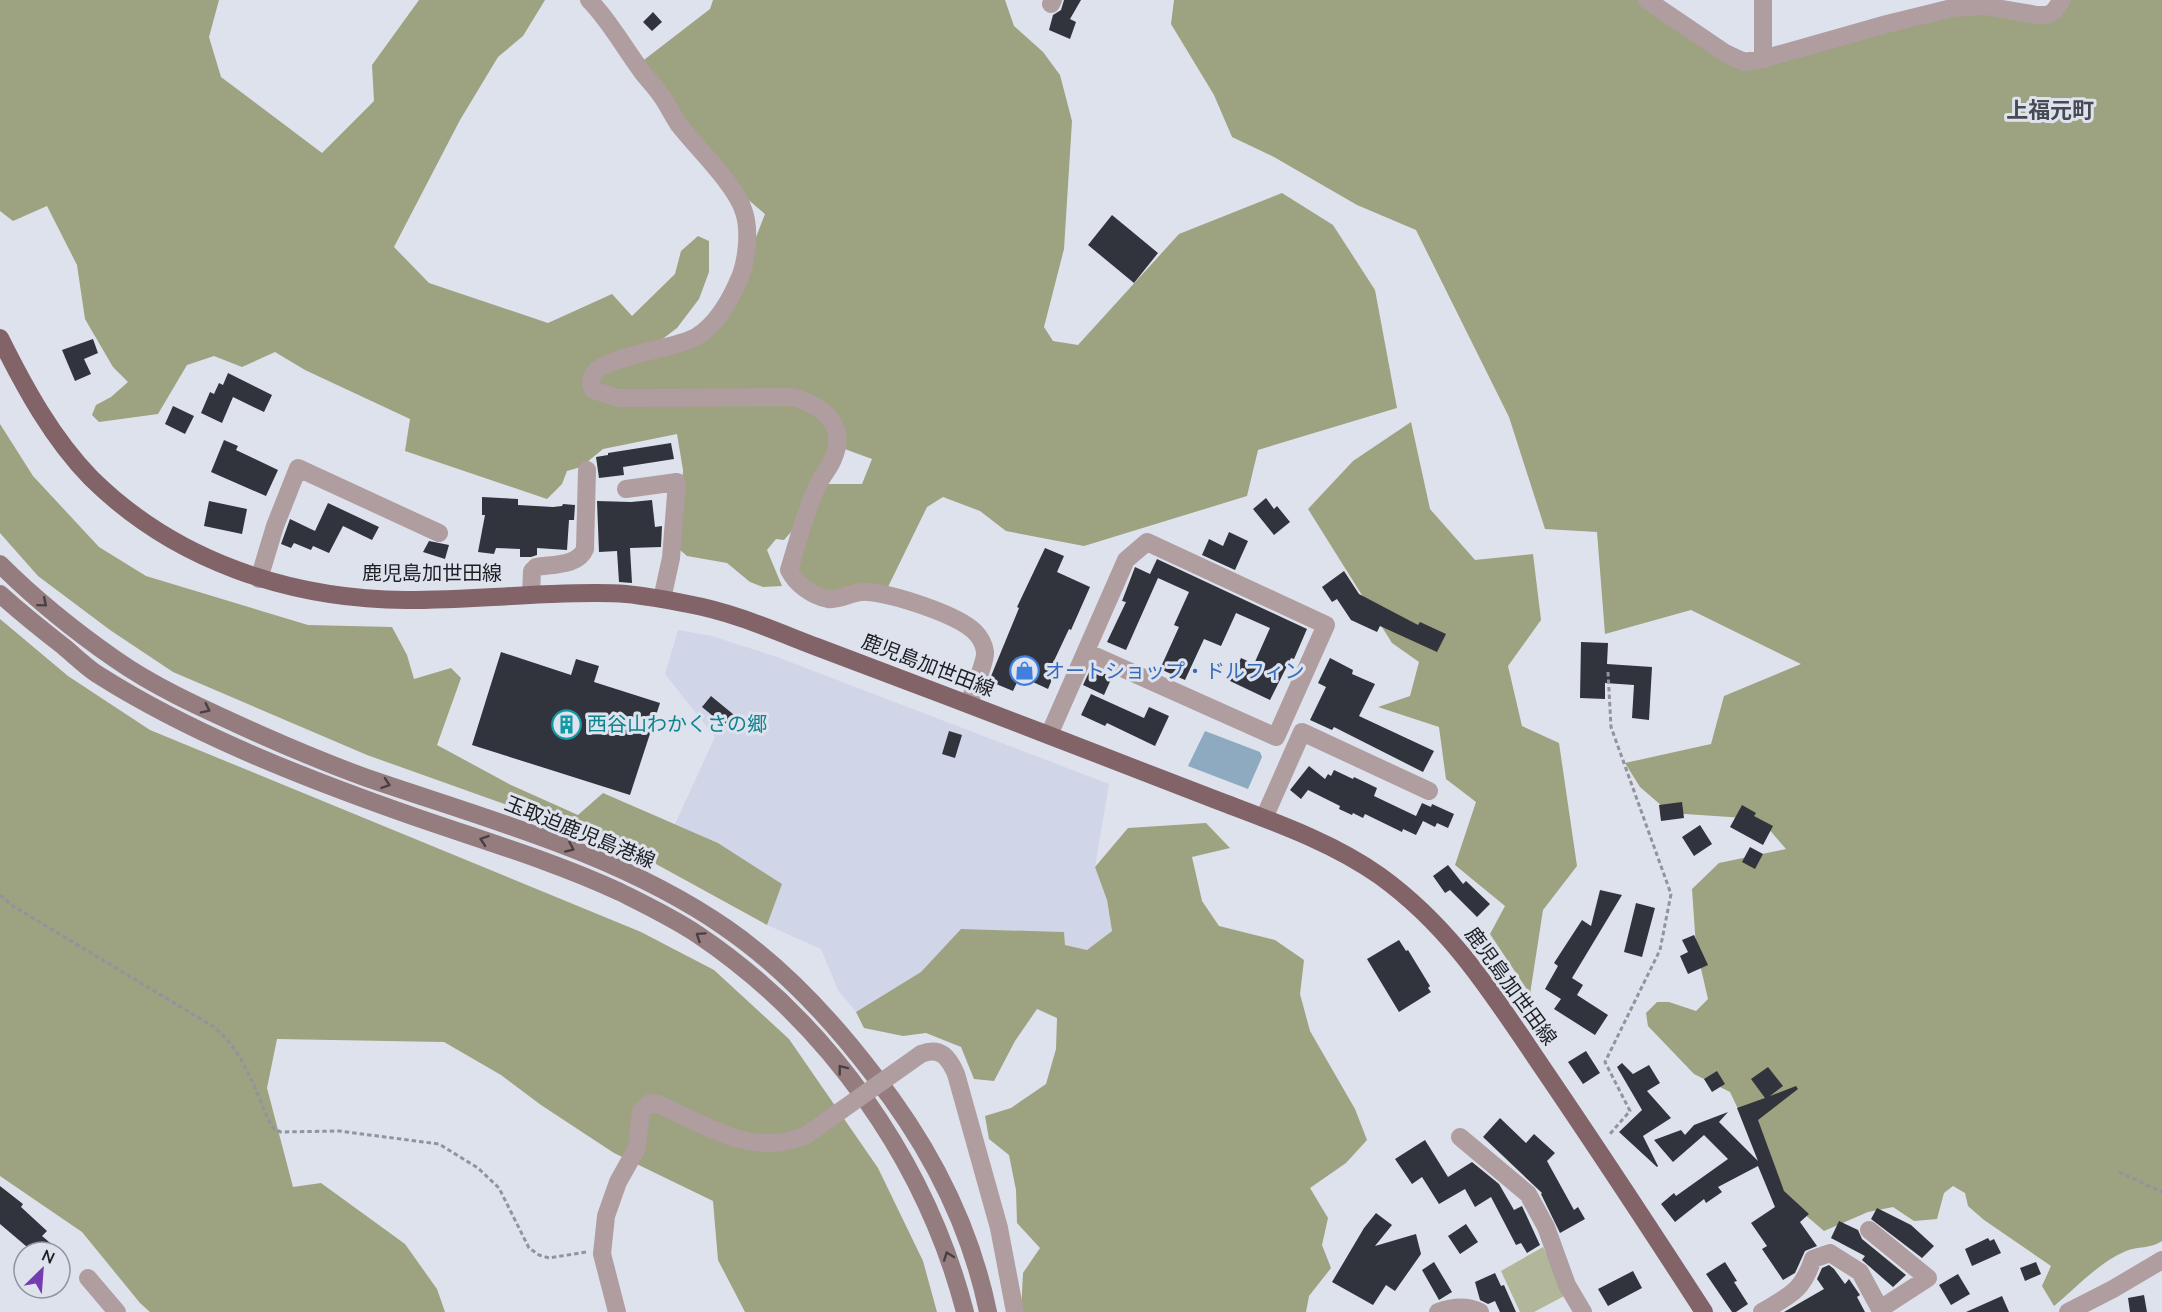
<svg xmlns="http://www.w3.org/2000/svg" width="2162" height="1312" font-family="'Nunito Sans','Noto Sans JP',sans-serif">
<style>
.built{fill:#d0d6e8}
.green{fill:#b3b799}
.forest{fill:#9da281}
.water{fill:#8daac1}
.building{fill:#31343c}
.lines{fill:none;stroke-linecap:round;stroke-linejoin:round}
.path{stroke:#91949c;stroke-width:3;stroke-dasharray:4.5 3;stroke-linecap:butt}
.street{stroke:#af9d9f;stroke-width:18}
.secondary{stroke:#957c7f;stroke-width:18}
.primary{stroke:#826468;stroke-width:18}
.street-bridge{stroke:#af9d9f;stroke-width:18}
.oneway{stroke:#484043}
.labels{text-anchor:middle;stroke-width:6;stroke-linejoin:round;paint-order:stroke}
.street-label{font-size:20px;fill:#1e1f23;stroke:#dee2ed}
.shop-label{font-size:20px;fill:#366cbe;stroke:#dee2ed;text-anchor:start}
.culture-label{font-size:20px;fill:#0d838f;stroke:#dee2ed;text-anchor:start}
.quarter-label{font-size:22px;font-weight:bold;fill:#474a53;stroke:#dee2ed}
</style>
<rect width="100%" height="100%" fill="#dee2ed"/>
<path class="built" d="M678,630L712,636L777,657L1109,784L1095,867L1107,900L1112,931L1087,950L1065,945L1064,932L961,929L922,972L856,1012L838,990L821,949L767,925L782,884L718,843L675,824L715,737L665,674Z"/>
<path class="green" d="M1543,1247L1566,1295L1534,1312H1520L1501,1271Z"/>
<path class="forest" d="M0,0H219L209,37L221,77L322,153L374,101L372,65L419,0H545L523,36L498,57L460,120L394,247L429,283L548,323L612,294L632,316L675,274L681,251L698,236L709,241V272L699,299L677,328L656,344L606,362L591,398L764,401L811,408L833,434L830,455L791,532L784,540L776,539L767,550L782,586L763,587L750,582L727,563L687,556L680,550L683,470L677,434L603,449L581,467L567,471L562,484L547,499L405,451L410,419L305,370L275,352L242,367L214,356L187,365L158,414L99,422L92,415L96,405L111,397L128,382L113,367L85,319L77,265L47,206L13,221L0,211Z
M713,0H1005L1014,26L1043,52L1060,75L1072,121L1064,249L1044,327L1053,341L1078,345L1179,234L1282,193L1333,225L1375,290L1397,408L1258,450L1247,496L1084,546L1006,531L980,511L943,497L927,507L886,591L836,596L801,580L794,567L826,484H862L872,459L842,448L820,402L618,393L599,386L600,374L698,340L750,253L765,214L737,190L640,63L710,9Z
M1174,0H1640L1732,65L1977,10L2042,22L2071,0H2162V1241C2151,1249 2137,1246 2126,1251C2098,1263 2077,1287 2054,1306L2042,1286L2051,1266L1984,1220L1968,1206L1965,1193L1953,1186L1944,1193L1937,1219L1914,1221L1893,1207L1868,1212L1824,1231L1789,1201L1748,1130L1730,1092L1694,1074L1648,1026L1646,1013L1657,1002H1669L1696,1011L1708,999L1696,947L1692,889L1719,863L1786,849L1760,819L1670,813L1640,787L1625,763L1711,744L1724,696L1801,664L1691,610L1605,634L1597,532L1545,529L1509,417L1416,230L1357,205L1274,157L1232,137L1214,95L1171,24Z
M1411,422L1430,509L1475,560L1533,554L1541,620L1508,666L1522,726L1559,743L1577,866L1543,910L1530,994L1490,934L1505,906L1455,865L1476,802L1446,779L1439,727L1378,707L1410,696L1419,662L1392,643L1308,509L1353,461Z
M0,424L33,476L99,547L146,576L308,625L392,627L407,655L414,679L451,668L461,678L437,745L511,785L578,815L603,793L718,843L782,884L767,925L625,847L367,755L173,672L110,630L38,576L0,533Z
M0,619L68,676L150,730L641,932L714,970L789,1039L878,1168L923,1261L937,1312H745L718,1260L713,1201L614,1153L541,1105L501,1075L444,1042L277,1039L267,1088L293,1187L321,1183L405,1244L437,1289L445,1312H150L140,1303L82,1232L0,1176Z
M1206,823L1230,848L1192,857L1202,901L1219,926L1275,940L1304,960L1300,994L1310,1031L1355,1109L1367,1140L1346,1163L1310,1188L1328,1218L1322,1245L1331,1268L1309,1296L1306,1312H1021L1023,1273L1040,1248L1017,1223L1016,1190L1009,1155L989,1139L985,1116L1011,1108L1046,1084L1056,1049L1057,1018L1037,1009L1015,1041L994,1081L974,1079L961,1047L926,1033L903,1036L864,1028L856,1012L921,972L961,929L1064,932L1065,945L1087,950L1112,931L1107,900L1095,867L1128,828Z"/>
<path class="water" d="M1205,731L1260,752L1262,757L1248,789L1188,766Z"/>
<path class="building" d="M1064,0H1081L1070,19L1076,22L1070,39L1049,30L1053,15L1061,10Z
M653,12L662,22L652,31L643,22Z
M1112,215L1158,253L1134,283L1088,245Z
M93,339L98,353L84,359L91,374L75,381L62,350Z
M228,373L272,395L264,412L233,397L222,423L201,413L210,392L214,394L219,383L223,385Z
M173,406L194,416L185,434L165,424Z
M224,440L238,446L236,450L278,470L266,496L211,472Z
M671,443L674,459L623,467L624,475L599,478L596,457L608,455V453Z
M482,497L518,499V505L553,507L562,506L563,504L575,505L574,520H569L567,550L537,548V555L531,557H520V549L496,548L494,554L478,552L485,515H482Z
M1266,498L1274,509L1277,506L1290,522L1274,535L1253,509Z
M652,500L655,527L662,526L661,547L630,548L632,583L619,582L617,551L599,552L597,501L631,502Z
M209,501L247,509L242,534L204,526Z
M328,503L379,527L372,540L343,526L329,553L313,546L311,550L294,543L291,548L281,544L290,519L315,531Z
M1229,532L1248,541L1235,570L1202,555L1209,539L1223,546Z
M429,541L449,545L445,559L423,552Z
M1045,548L1064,556L1057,572L1090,587L1071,630L1069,629L1053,663L1058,665L1048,689L1020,676L1013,691L989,681L1019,608L1017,607Z
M1157,559L1307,629L1294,659L1291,658L1270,700L1230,681L1241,658L1254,664L1270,628L1236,613L1221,646L1204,639L1185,680L1160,669L1179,627L1174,625L1189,592L1158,578L1126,650L1107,642L1126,602L1122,601L1135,567L1150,574Z
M1344,571L1359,594L1418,625L1420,622L1446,634L1437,652L1380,626L1377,632L1351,620L1337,599L1332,602L1322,587Z
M1581,642L1608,643L1607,664L1652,667L1649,720L1632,718L1634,685L1605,683V699L1580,698Z
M501,652L571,675L576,659L599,666L594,682L660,703L630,795L472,745Z
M1330,658L1353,670L1352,674L1375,684L1359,716L1434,751L1423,772L1334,727L1332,730L1310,720L1326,687L1318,683Z
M1091,668L1112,677L1104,695L1083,685Z
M1091,694L1144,718L1149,707L1169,716L1155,746L1107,723L1105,726L1081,715Z
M711,696L739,719L730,730L702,707Z
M949,731L962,735L955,758L942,754Z
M1309,766L1325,779L1328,774L1331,776L1334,770L1353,779L1354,777L1377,788L1374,796L1416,816L1422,803L1431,807L1432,804L1454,814L1448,828L1437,823L1435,827L1423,821L1416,835L1403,829L1402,832L1365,814L1363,818L1353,813L1352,815L1339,809L1340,806L1308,790L1301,799L1290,790Z
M1682,802L1684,818L1661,821L1659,805Z
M1742,805L1756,813L1754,816L1773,826L1763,845L1730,827Z
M1700,825L1712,844L1694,856L1682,837Z
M1750,847L1763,854L1755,869L1742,862Z
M1448,865L1463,884L1466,881L1490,904L1477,917L1450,890L1445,893L1433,876Z
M1600,890L1622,895L1572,978L1583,985L1577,995L1608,1015L1595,1035L1554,1009L1561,999L1545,989L1558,966L1554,963L1582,920L1591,926Z
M1636,903L1655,908L1642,957L1624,952Z
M1694,935L1708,965L1688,974L1680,956L1688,952L1682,940Z
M1399,940L1406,951L1408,950L1430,986L1428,988L1431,992L1399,1012L1367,959Z
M1586,1051L1600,1073L1583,1084L1568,1062Z
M1622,1063L1633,1074L1649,1065L1660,1083L1647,1091L1671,1118L1643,1136L1658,1166L1657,1167L1619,1132L1642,1110L1617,1067Z
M1768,1067L1783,1086L1770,1096L1796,1086L1798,1089L1758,1120L1784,1191L1809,1214L1800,1222L1817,1246L1805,1251L1795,1273L1783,1280L1762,1249L1767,1246L1751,1223L1775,1207L1758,1166L1718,1187L1722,1192L1706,1203L1704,1199L1675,1222L1661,1204L1674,1193L1676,1196L1728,1159L1704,1135L1673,1162L1654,1140L1681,1130L1685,1135L1694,1125L1728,1112L1719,1122L1758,1161L1737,1108L1765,1098L1751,1079Z
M1717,1071L1725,1084L1712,1092L1704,1079Z
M1500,1118L1526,1143L1534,1134L1555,1153L1547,1161L1574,1210L1578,1207L1585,1219L1560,1233L1541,1194L1542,1193L1483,1137Z
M1425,1140L1448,1177L1472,1162L1499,1184L1514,1210L1522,1206L1540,1245L1527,1253L1521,1243L1516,1245L1491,1197L1475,1207L1465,1189L1439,1204L1422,1177L1412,1184L1395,1159Z
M0,1186L23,1204L21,1207L47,1231L42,1236L61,1252H33L0,1224Z
M1877,1208L1911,1225L1934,1246L1922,1258L1871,1219Z
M1376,1213L1392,1225L1375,1246L1416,1234L1421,1254L1395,1291L1386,1285L1373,1305L1332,1282L1364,1228Z
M1839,1221L1858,1230L1862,1239L1906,1275L1893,1287L1862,1260L1865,1256L1831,1238Z
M1466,1224L1478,1242L1460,1254L1448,1236Z
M1988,1238L1990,1241L1994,1239L2001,1253L1972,1266L1965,1249Z
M1434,1262L1452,1292L1439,1300L1422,1270Z
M1725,1262L1737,1281L1734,1282L1748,1304L1736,1312H1732L1706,1274Z
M2036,1262L2041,1274L2025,1281L2020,1268Z
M1829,1265L1834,1269L1845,1284L1849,1279L1860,1295L1857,1297L1865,1312H1784L1824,1289L1817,1279L1822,1268Z
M1633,1271L1642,1288L1608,1306L1598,1289Z
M1495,1273L1501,1286L1504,1285L1516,1312H1500L1495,1301L1488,1304L1480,1300L1475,1282Z
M1958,1274L1970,1294L1951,1305L1939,1285Z
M2144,1295L2147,1312H2130L2128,1298Z
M2002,1296L2009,1312H1966Z"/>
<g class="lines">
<path class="path" d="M1608,672L1611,727L1671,894L1660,950L1605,1062L1630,1111L1609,1135
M0,895L13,906L214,1027C242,1050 254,1086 268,1119L274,1129L281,1132L339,1131L439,1144L478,1168L499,1188L529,1248L539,1255L549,1258L586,1252
M2119,1172L2162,1192"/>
<path class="street" d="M589,0C609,20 623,46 640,69C646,78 654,85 660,94C667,103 672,115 679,125C697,148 736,185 744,212C750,230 747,258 741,275C732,297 718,324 696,337C675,349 609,355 594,373C590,379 591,384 593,390L618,398L792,397C822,405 848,425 833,459C828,471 819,479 815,491C804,517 797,544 789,570C796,584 812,596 828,599C841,601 854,590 868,592C893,594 957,614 975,632C980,637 984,644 985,652C986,661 972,693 969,704
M1647,0L1725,53L1744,62L1763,59L1887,24L1952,8L1984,6L2037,15H2048L2054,11L2062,0
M1051,4L1053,0
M1763,59V0
M626,489L677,482L671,558L662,599
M259,579L275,526L298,468L439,533
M531,595L532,571L536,567C553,564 578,566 585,549L587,470
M1049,735L1126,560L1147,542L1326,625L1276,737L1086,652
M1264,818L1302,732L1429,791
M921,1054C941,1046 949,1058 956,1074L999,1228L1015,1312
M1460,1137L1528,1194L1546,1227L1567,1285L1583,1312
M88,1278L117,1312
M617,1312L602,1254L606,1216L618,1182L637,1148L641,1111L650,1103L658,1104C696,1121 739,1149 782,1142C790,1141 798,1138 805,1136
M1438,1312C1452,1307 1467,1305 1480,1312
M1762,1312C1790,1295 1802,1292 1813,1259L1830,1253L1860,1272L1880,1309L1928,1278L1869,1230
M2068,1312L2113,1289L2162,1260"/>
<path class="secondary" d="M0,564C35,599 75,631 115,659C159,690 211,712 259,734C295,750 331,765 367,778C489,820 619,854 726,928C784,968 831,1019 873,1074C928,1144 970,1224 988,1312
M0,594C20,612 41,629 63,646C74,655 85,666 97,674C188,732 299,776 401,812C474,838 549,859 620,892C646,905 673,918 697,934C828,1022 926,1161 965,1312"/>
<path class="primary" d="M0,338C25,388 52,438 91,478C175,561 289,599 406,600C454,600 504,596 552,594C577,593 602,592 626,594C647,596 668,600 688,604C733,612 775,631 817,647C892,675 968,704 1043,733C1101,756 1160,778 1219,801C1274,822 1332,842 1380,876C1452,928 1493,995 1542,1067C1597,1148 1651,1230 1704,1312"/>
<path class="street-bridge" d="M805,1136L921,1054"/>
</g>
<defs><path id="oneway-chevron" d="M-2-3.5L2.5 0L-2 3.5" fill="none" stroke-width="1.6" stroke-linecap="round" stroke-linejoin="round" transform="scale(1.5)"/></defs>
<g class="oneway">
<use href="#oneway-chevron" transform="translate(43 603) rotate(40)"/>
<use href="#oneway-chevron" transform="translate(206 709) rotate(26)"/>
<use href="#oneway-chevron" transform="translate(386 784) rotate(19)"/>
<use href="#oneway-chevron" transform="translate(484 840) rotate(-161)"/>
<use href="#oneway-chevron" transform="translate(570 848) rotate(24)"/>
<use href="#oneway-chevron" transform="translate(700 936) rotate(-146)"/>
<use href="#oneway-chevron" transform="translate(842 1069) rotate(-128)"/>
<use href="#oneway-chevron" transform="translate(948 1256) rotate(-110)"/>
</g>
<defs>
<symbol id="shop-ring" viewBox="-11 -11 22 22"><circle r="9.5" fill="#dee2ed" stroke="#3f7fe0" stroke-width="1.5"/><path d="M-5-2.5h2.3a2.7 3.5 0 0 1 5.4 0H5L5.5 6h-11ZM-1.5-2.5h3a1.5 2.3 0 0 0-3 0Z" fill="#3f7fe0"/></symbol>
<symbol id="building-ring" viewBox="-11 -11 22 22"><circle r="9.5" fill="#dee2ed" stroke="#0f9aa8" stroke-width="1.5"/><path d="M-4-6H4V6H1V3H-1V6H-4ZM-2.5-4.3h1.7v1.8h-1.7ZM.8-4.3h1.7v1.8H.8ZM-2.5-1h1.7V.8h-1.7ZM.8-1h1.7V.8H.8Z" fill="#0f9aa8"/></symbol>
</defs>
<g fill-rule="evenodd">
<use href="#shop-ring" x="1008" y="654" width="33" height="33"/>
<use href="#building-ring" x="550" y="708" width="33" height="33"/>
</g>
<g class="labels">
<g class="street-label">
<text x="432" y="580">鹿児島加世田線</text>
<text transform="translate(928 665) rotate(21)" y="7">鹿児島加世田線</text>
<text transform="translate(580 832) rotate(22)" y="7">玉取迫鹿児島港線</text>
<text transform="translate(1511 986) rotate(54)" y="7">鹿児島加世田線</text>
</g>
<g class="shop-label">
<text x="1045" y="678">オートショップ・ドルフィン</text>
</g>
<g class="culture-label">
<text x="587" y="731">西谷山わかくさの郷</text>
</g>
<g class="quarter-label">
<text x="2050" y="118">上福元町</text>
</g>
</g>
<g transform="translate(42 1270) rotate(25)"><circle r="28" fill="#dee2ed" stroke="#91949c" stroke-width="1.5"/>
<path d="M0-4.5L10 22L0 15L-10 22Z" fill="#753bb1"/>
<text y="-9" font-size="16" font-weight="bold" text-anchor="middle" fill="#1e1f23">N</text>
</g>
</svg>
